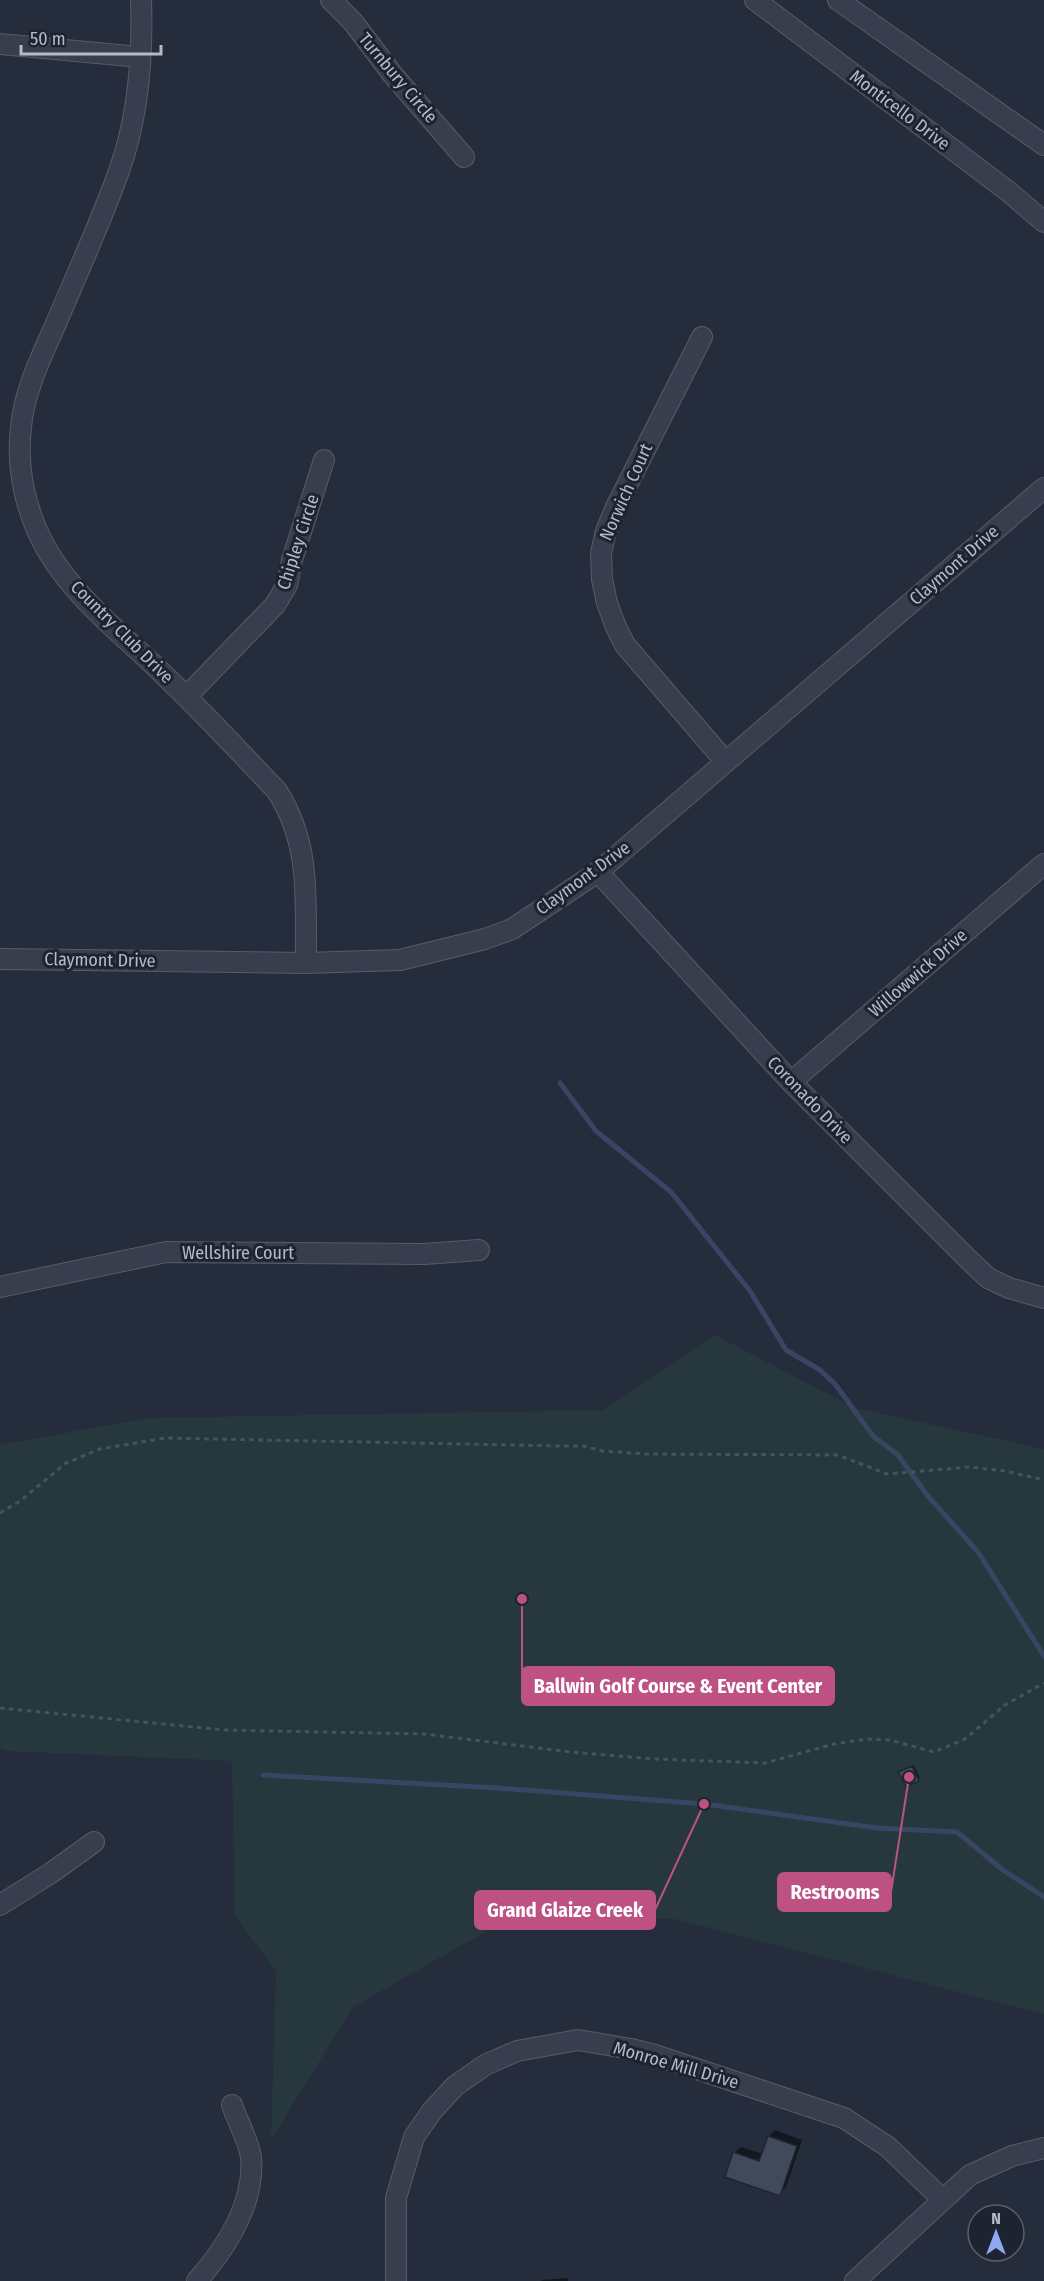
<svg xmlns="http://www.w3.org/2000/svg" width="1044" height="2281" font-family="'Fira Sans Condensed',sans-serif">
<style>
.green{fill:#26383d}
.shadow{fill:#0007}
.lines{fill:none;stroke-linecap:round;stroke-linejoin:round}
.stream{stroke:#394663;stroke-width:5}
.building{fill:#414a5b;stroke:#1f2533;stroke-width:1.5}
.minor-casing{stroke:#565c6a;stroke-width:22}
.path{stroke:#44555a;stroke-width:3;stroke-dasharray:4.5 4.5;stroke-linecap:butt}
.minor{stroke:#383e4d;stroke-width:20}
.labels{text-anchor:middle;stroke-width:6;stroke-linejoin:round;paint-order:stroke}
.street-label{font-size:18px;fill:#b4bac8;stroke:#1d2331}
.leader{fill:none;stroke:#bd5181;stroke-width:2}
.callout-dot{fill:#bd5181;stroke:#1d2331;stroke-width:2}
.callout{fill:#bd5181;stroke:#bd5181;stroke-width:2}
.callout-label{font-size:20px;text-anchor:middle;font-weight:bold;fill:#fff}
</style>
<rect width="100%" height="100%" fill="#252c3c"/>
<path class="green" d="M715,1335L855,1408L1044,1449V2014L675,1919H508L353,2007L271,2140L276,1971L235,1916L232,1761L7,1751L0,1748V1445L147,1418L603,1410Z"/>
<path class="shadow" d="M914,1765L920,1778L906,1785L902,1771Z
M775,2130L802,2140L786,2187L779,2194L734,2153L741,2147L763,2154L769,2137Z
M568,2278V2281H541L542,2280Z"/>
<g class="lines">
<path class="stream" d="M560,1083L596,1131L671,1192L750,1291L786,1350L820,1370L835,1384L873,1436L898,1455L927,1495L978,1552L1044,1656
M263,1775L498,1788L704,1804L877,1828L957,1832L1003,1870L1044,1897"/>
</g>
<path class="building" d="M912,1766L919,1781L906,1787L898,1772Z
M768,2136L797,2146L780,2196L725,2177L733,2152L759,2161Z"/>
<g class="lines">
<defs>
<path id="minor" d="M141,0C143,57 138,118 119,171C100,224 76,276 54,328C40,359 24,393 21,427C16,470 26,513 47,550C75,598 123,635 162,673C202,711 239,751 277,791C312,846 305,900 306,963
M331,0L353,22L393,75L464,157
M755,0L1009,192L1044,222
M838,0L1044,145
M0,44L140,57
M702,337L616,507L606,531L601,553L602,579L607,603L616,627L625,645L725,761
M187,696L275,605L287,585L292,560L324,460
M598,872L791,1082L970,1261L988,1278L1009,1288L1044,1298
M0,959L306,963L400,960L485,939L512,929L598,872L1044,488
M791,1082L1044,864
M0,1287L166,1252L424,1254L479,1250
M0,1905L51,1873L94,1842
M197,2281C226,2248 255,2203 251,2157C249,2142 237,2120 232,2105
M396,2281V2198L414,2137L432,2111L455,2086L485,2065L517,2051L578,2040L631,2049L655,2055L844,2118L888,2147L942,2199
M855,2281L970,2175L1012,2156L1044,2148"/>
</defs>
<use href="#minor" class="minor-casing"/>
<path class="path" d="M0,1513L20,1501L66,1463L100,1449L165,1438L562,1446H584L603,1451L646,1454L838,1455L887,1474L969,1467L1005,1471L1044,1480
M0,1708L224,1730L425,1734L570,1752L654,1759L765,1763L834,1744L866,1739L890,1740L934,1752L965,1739L1005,1705L1044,1683"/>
<use href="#minor" class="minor"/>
</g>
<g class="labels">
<g class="street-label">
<text transform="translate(398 78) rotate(50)" y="6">Turnbury Circle</text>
<text transform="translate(900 110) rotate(37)" y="6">Monticello Drive</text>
<text transform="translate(626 492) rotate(-66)" y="6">Norwich Court</text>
<text transform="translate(298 542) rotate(-72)" y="6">Chipley Circle</text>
<text transform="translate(954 565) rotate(-41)" y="6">Claymont Drive</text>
<text transform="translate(122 632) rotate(45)" y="6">Country Club Drive</text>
<text transform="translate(583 878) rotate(-36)" y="6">Claymont Drive</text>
<text transform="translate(100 960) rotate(1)" y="6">Claymont Drive</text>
<text transform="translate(918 973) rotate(-41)" y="6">Willowwick Drive</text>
<text transform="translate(810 1100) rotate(46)" y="6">Coronado Drive</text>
<text x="238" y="1259">Wellshire Court</text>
<text transform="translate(676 2065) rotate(16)" y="6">Monroe Mill Drive</text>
</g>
</g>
<path class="leader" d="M522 1599L522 1686M909 1777L891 1892M704 1804L655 1910"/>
<g class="callout-dot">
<circle cx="522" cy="1599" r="6"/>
<circle cx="909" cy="1777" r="6"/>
<circle cx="704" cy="1804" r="6"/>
</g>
<g class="callout">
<rect x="522" y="1667" width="312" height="38" rx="6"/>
<rect x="778" y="1873" width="113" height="38" rx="6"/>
<rect x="475" y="1891" width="180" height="38" rx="6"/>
</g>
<g class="callout-label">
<text x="678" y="1693">Ballwin Golf Course &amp; Event Center</text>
<text x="835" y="1899">Restrooms</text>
<text x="565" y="1917">Grand Glaize Creek</text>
</g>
<g transform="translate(996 2233)"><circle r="28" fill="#1d2331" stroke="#595f6d" stroke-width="1.5"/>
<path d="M0-4.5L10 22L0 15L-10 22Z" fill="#8da9f4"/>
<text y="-9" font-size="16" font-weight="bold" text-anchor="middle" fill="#b4bac8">N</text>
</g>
<path d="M21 45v9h140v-9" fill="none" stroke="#b4bac8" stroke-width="3"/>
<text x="30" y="45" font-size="18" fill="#b4bac8" stroke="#1d2331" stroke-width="4.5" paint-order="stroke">50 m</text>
</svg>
